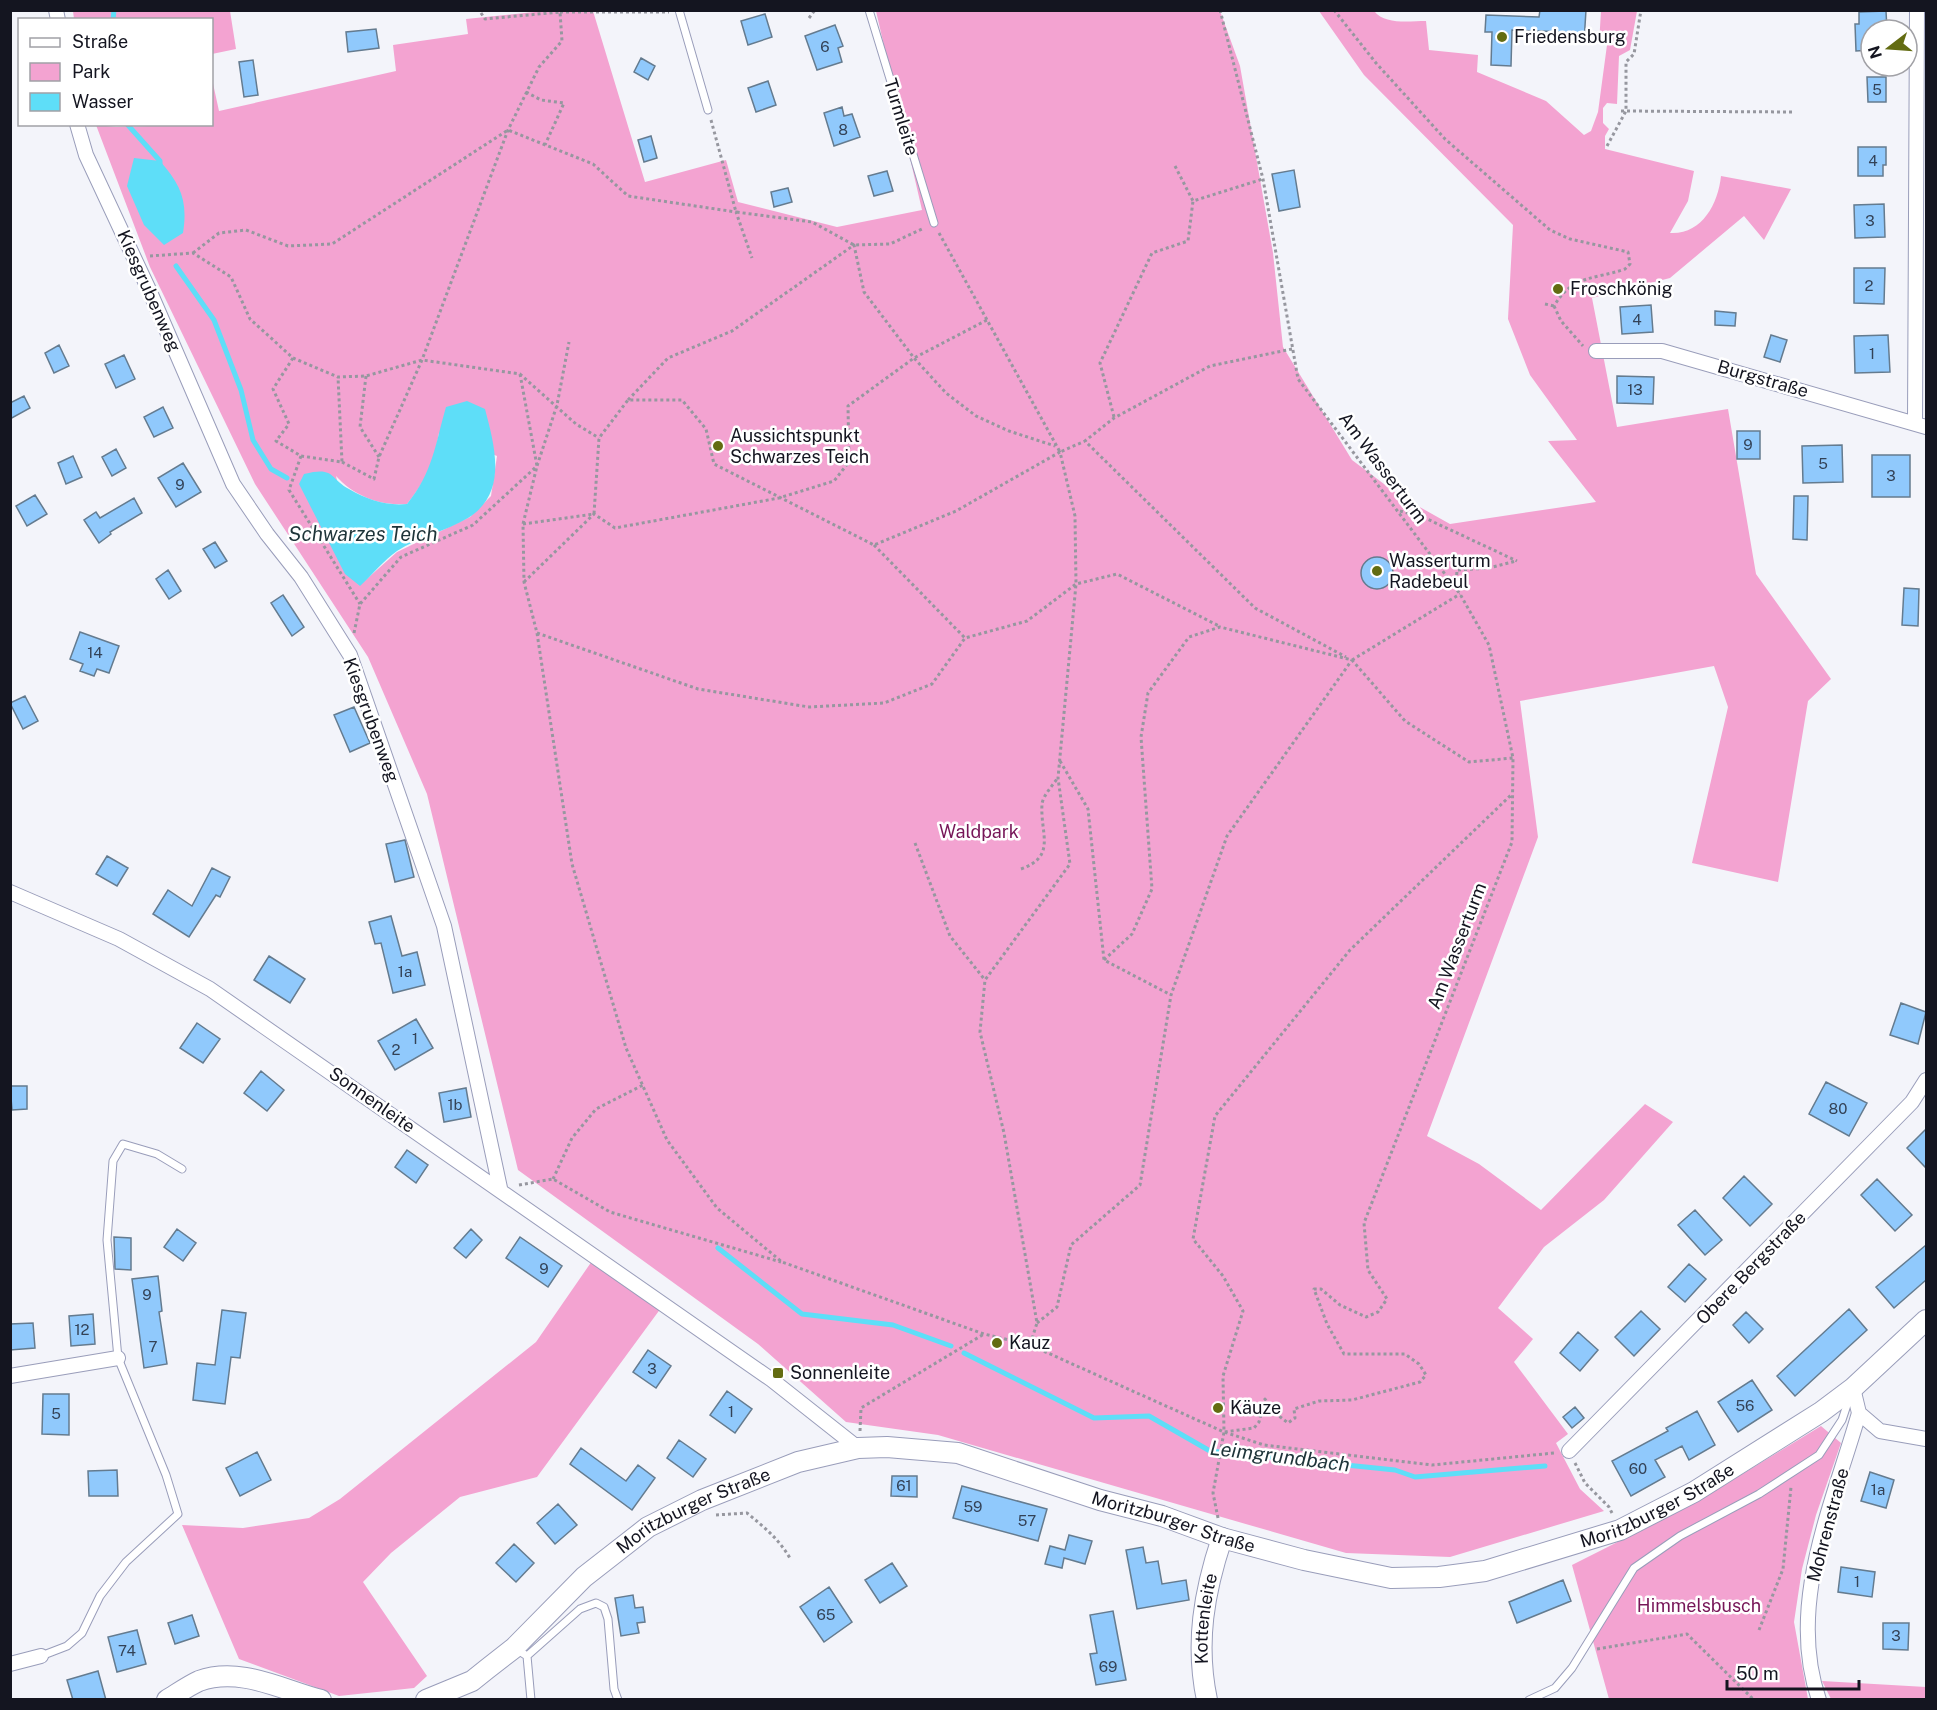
<svg xmlns="http://www.w3.org/2000/svg" width="1937" height="1710" font-family="'Public Sans',sans-serif">
<style>
.green{fill:#f3a3d1;fill-rule:evenodd}
.water{fill:#5edef8}
.lines{fill:none;stroke-linecap:round;stroke-linejoin:round}
.stream{stroke:#5edef8;stroke-width:5}
.building{fill:#90c9fc;stroke:#647b8f;stroke-width:1.5}
.lane-casing{stroke:#999dba;stroke-width:9}
.street-casing{stroke:#999dba;stroke-width:16}
.secondary-casing{stroke:#999dba;stroke-width:22}
.path{stroke:#96979f;stroke-width:3;stroke-dasharray:3 3;stroke-linecap:butt}
.lane{stroke:#fff;stroke-width:7}
.street{stroke:#fff;stroke-width:14}
.secondary{stroke:#fff;stroke-width:20}
.poi-dot{fill:#636c12;stroke:#fff;stroke-width:2}
.labels{text-anchor:middle;stroke-width:5;stroke-linejoin:round;paint-order:stroke}
.number-label{font-size:15px;fill:#334257}
.poi-label{font-size:18px;fill:#141520;stroke:#fff;text-anchor:start}
.street-label{font-size:18px;fill:#141520;stroke:#fff}
.park-label{font-size:18px;fill:#771658;stroke:#fff}
.water-label{font-size:20px;font-style:italic;fill:#1e3439;stroke:#fff}
</style>
<rect width="100%" height="100%" fill="#f3f4fa"/>
<path class="green" d="M73,11H230L236,49L212,54V20L74,19Z
M544,11H593L645,182L726,160L738,202L837,227L922,210L876,11H1220L1240,66L1273,253L1283,347L1352,460L1400,496L1450,524L1596,502L1548,441L1577,440L1530,375L1508,319L1513,225L1364,75L1319,11H1374C1385,25 1409,21 1426,21L1429,50L1478,55L1477,72L1546,101L1584,135L1591,131L1598,112L1607,45L1599,44L1601,11H1637L1630,50L1619,56L1617,104L1607,103L1603,108V123L1609,129L1605,136V149L1694,171L1688,201L1670,233C1701,235 1718,205 1721,176L1791,189L1764,240L1744,216L1670,278L1592,298L1617,427L1728,409L1756,574L1831,679L1808,701L1778,882L1692,863L1728,707L1714,666L1520,701L1538,837L1427,1136L1479,1164L1541,1210L1645,1104L1673,1122L1604,1200L1544,1247L1498,1308L1533,1339L1514,1362L1568,1434L1556,1443L1580,1489L1604,1511L1450,1557L1346,1553L938,1435L846,1422L758,1344L518,1170L427,794L368,657L255,484L150,267L96,125L116,127L212,124V79L219,111L396,71L393,45L468,34L466,19ZM439,433L497,456L491,496L470,517L397,552L360,585L336,476C354,496 380,506 407,504C426,481 434,461 439,433Z
M592,1261L661,1308L537,1477L460,1497L391,1553L363,1582L427,1676L414,1688L339,1696L239,1659L182,1525L243,1528L309,1518L340,1499L536,1342Z
M1821,1426L1841,1443L1816,1515L1802,1569L1794,1622L1808,1699H1609L1572,1565L1695,1503Z
M1822,1681L1926,1687V1699H1831Z"/>
<path class="water" d="M134,158L160,161C181,185 188,201 183,233L164,245L144,225L127,186Z
M467,401L485,409C495,447 508,493 468,518C446,531 419,537 397,551C384,560 372,575 360,586L345,574L299,484L304,474C335,466 329,478 349,489C368,500 386,506 407,504C433,472 435,445 446,407Z"/>
<g class="lines">
<path class="stream" d="M113,20L114,10
M127,124L160,161V167
M176,266L214,320L241,390L253,440L271,469L287,478
M718,1248L802,1314L893,1325L951,1346
M964,1353L1094,1418L1149,1416L1210,1451L1395,1470L1415,1477L1545,1466"/>
</g>
<path class="building" d="M1540,10H1586L1584,42L1565,41V32L1512,30L1511,66L1491,65L1492,32H1485L1486,15L1539,17Z
M1886,11L1887,30H1871V50L1856,51L1855,24H1859V12Z
M765,14L772,37L748,45L741,21Z
M835,25L843,46L838,48L842,62L817,70L805,36Z
M376,29L379,48L348,52L346,32Z
M641,58L655,66L648,80L634,72Z
M253,60L258,95L244,97L239,62Z
M1867,77H1886V102H1868Z
M768,81L776,105L756,112L748,88Z
M842,107L844,116L852,114L860,137L834,146L824,113Z
M651,136L657,158L644,162L638,140Z
M1858,147H1886V165H1883V176H1858Z
M1294,170L1300,207L1279,211L1272,174Z
M887,171L893,191L874,196L868,176Z
M788,188L792,202L774,207L771,192Z
M1884,204L1885,237L1855,238L1854,205Z
M1854,268H1885L1884,304L1854,303Z
M1651,305L1653,332L1622,334L1620,307Z
M1715,311L1736,313L1735,326L1715,325Z
M1771,335L1787,340L1780,362L1764,357Z
M1888,335L1890,372L1855,373L1854,336Z
M59,345L69,366L54,373L45,353Z
M124,355L135,379L116,388L105,364Z
M1617,376L1654,377L1653,404L1617,403Z
M24,396L30,408L10,419V403Z
M163,407L173,428L154,437L144,417Z
M1737,431H1760V459H1737Z
M1842,445L1843,482L1803,483L1802,446Z
M116,449L126,468L112,476L102,457Z
M1872,455H1910V497H1872Z
M73,456L82,477L66,484L58,463Z
M183,463L201,492L176,507L158,478Z
M35,495L47,514L27,526L16,506Z
M1794,496H1808L1807,540L1793,539Z
M134,498L142,513L110,532L111,534L99,543L84,520L96,512L100,518Z
M215,542L227,561L215,568L203,549Z
M1361 573a16 16 0 1 1 32 0a16 16 0 1 1-32 0Z
M168,570L181,591L169,599L156,579Z
M1904,588L1919,589L1918,626L1902,625Z
M283,595L304,627L292,636L271,603Z
M80,632L119,646L109,673L97,669L94,676L80,671L83,664L70,659Z
M25,696L38,721L23,729L10,703Z
M354,707L370,743L350,752L334,715Z
M405,840L414,877L395,882L386,844Z
M107,856L128,868L117,886L96,874Z
M212,868L230,877L220,897L216,895L189,937L153,914L168,890L192,906Z
M391,916L402,956L417,952L425,985L393,993L381,943L375,944L369,922Z
M269,956L305,979L290,1003L254,980Z
M1901,1003L1926,1012L1918,1044L1890,1035Z
M416,1019L433,1048L395,1070L378,1041Z
M197,1023L220,1039L203,1063L180,1048Z
M261,1071L284,1090L267,1111L244,1093Z
M1826,1082L1867,1103L1849,1136L1809,1114Z
M10,1086H27V1109L12,1110Z
M466,1088L471,1117L444,1122L439,1093Z
M1926,1129V1168L1907,1148Z
M407,1150L428,1165L416,1183L395,1167Z
M1744,1176L1772,1204L1750,1226L1723,1198Z
M1877,1179L1912,1215L1895,1231L1861,1195Z
M1695,1210L1722,1240L1705,1255L1678,1225Z
M177,1229L196,1243L183,1261L164,1247Z
M471,1229L482,1240L466,1258L454,1248Z
M114,1237L131,1238V1270L115,1269Z
M520,1237L562,1266L548,1287L506,1258Z
M1926,1245V1280L1894,1308L1876,1287Z
M1689,1264L1706,1279L1685,1302L1668,1287Z
M158,1276L162,1311L159,1312L167,1364L144,1368L132,1279Z
M1849,1309L1867,1330L1795,1396L1777,1376Z
M222,1310L246,1313L240,1358L231,1357L225,1404L193,1400L197,1363L215,1365Z
M1641,1311L1660,1329L1634,1356L1615,1337Z
M1746,1312L1763,1329L1749,1343L1733,1325Z
M93,1314L95,1344L71,1346L69,1316Z
M33,1323L35,1348L10,1350V1324Z
M1578,1332L1598,1350L1580,1371L1560,1353Z
M648,1350L671,1366L656,1388L633,1372Z
M1752,1380L1772,1410L1738,1432L1718,1402Z
M727,1391L752,1409L735,1433L710,1415Z
M43,1394H69V1435L42,1434Z
M1575,1407L1584,1418L1572,1428L1563,1417Z
M1697,1411L1715,1445L1689,1460L1682,1446L1655,1460L1665,1477L1631,1496L1612,1461L1668,1431L1666,1428Z
M679,1440L706,1459L693,1477L667,1458Z
M581,1448L626,1481L638,1465L655,1478L632,1510L570,1464Z
M257,1452L271,1480L240,1496L226,1468Z
M117,1470L118,1496H89L88,1471Z
M1870,1472L1894,1480L1886,1508L1861,1501Z
M892,1476H917V1497L891,1496Z
M962,1486L1047,1509L1038,1541L953,1518Z
M558,1504L577,1525L555,1544L537,1523Z
M1069,1535L1092,1541L1085,1564L1064,1558L1062,1568L1045,1564L1050,1546L1065,1550Z
M514,1544L534,1563L516,1582L496,1563Z
M1143,1547L1146,1563L1158,1561L1162,1584L1186,1580L1189,1600L1137,1609L1126,1550Z
M892,1563L907,1586L880,1603L865,1580Z
M1841,1567L1875,1572L1872,1597L1838,1592Z
M1563,1580L1571,1601L1517,1623L1509,1602Z
M829,1587L852,1622L824,1642L800,1607Z
M633,1595L635,1608L643,1607L645,1622L637,1623L639,1633L621,1636L615,1598Z
M1113,1611L1126,1680L1096,1685L1090,1654L1097,1653L1090,1615Z
M192,1615L199,1636L175,1644L168,1623Z
M1883,1623H1909L1908,1650L1883,1649Z
M137,1630L146,1664L117,1672L108,1637Z
M98,1671L106,1700H73L67,1680Z"/>
<g class="lines">
<defs>
<path id="lane" d="M679,10L708,110
M869,10L934,223
M516,1649L527,1656L580,1609L596,1603L604,1607L608,1619L614,1689L618,1700
M41,1656L67,1646L82,1633L100,1596L126,1562L178,1514L166,1475L118,1358L107,1240L113,1161L123,1144L157,1154L182,1169
M527,1656L531,1700
M1529,1700L1555,1688L1572,1668L1634,1568L1680,1536L1759,1494L1819,1455L1842,1420L1850,1396"/>
<path id="street" d="M56,10L58,20
M77,124L86,155L150,292L233,484L267,534L301,577L350,655L444,926L500,1188
M1596,351H1662L1926,427
M1915,423L1917,10
M10,892L119,939L210,989L772,1380L858,1448
M10,1376L118,1358
M1859,1413L1880,1431L1926,1439
M1569,1451L1912,1102L1926,1080
M10,1664L41,1656
M1819,1700C1786,1605 1833,1504 1859,1413L1853,1388"/>
<g id="secondary">
<path d="M167,1700C177,1694 188,1686 199,1681C240,1666 282,1690 321,1700"/>
<path id="s1" d="M426,1700L472,1681L487,1669L514,1648L584,1577L648,1527L702,1500L798,1462L858,1448L887,1447L958,1453L1100,1500L1162,1516L1222,1538L1304,1560L1391,1578L1439,1577L1485,1571L1620,1530L1694,1492L1821,1412L1853,1388L1926,1320"/>
<path id="s2" d="M1207,1700C1195,1643 1204,1592 1222,1538"/>
</g>
</defs>
<use href="#lane" class="lane-casing"/>
<use href="#street" class="street-casing"/>
<use href="#secondary" class="secondary-casing"/>
<path class="path" d="M1220,10L1263,179L1298,379L1460,594L1489,645L1513,758L1512,842L1364,1223L1368,1270L1387,1299L1378,1312L1366,1317L1340,1305L1321,1289H1314L1327,1324L1344,1354H1405L1419,1364L1426,1375L1420,1382L1352,1400L1319,1401L1294,1409L1295,1418L1288,1423L1274,1412L1265,1399L1259,1422L1254,1428L1224,1432
M1334,10L1376,63L1445,139L1550,230L1570,239L1628,252L1630,264L1625,269C1594,280 1573,274 1554,306
M560,12H669
M809,18L815,10
M526,92L541,100L564,103L545,145
M1621,111L1793,112
M711,120L736,212L812,222L854,245L890,244L924,228
M1607,146L1626,111V62L1634,54L1641,10
M1175,166L1193,201L1263,179
M939,233L1060,452L1085,441
M193,253L219,233L246,230L288,246L332,244L508,130L593,164L628,196L736,212L752,258
M150,256L193,253L231,277L250,319L293,358L338,377L366,376L422,360L520,374L576,424L599,438
M1545,304L1554,306
M1554,306L1561,321L1583,346
M1292,349L1210,366L1114,418L1085,441L1255,608L1346,657
M293,358L273,389L289,424L276,441L301,456L342,462L338,377
M520,374L537,466L523,524L524,582L537,633L572,864L626,1048L667,1140L717,1208L782,1262L984,1334L1030,1345L1224,1432L1264,1445L1432,1465L1554,1453
M366,376L360,427L379,457
M628,400L668,358L732,331L854,245L864,292L914,358L946,393L976,416L1009,431L1055,446
M1114,417L1100,363L1152,253L1188,241L1193,201
M301,456L289,490L360,604
M342,462L374,479L379,457L422,360L508,130L539,67L562,41L560,12L485,19L479,10
M1400,511L1425,518L1517,561
M523,524L594,514L599,438L628,400H682L706,429L714,464L874,545L956,511L1060,452L1075,516L1076,584L1058,778L1070,864L985,980L980,1032L1004,1133L1037,1323L1030,1345
M874,545L965,638L1027,621L1076,584L1117,574L1219,626
M524,582L594,514L615,528L779,498L834,481L849,462L848,406L914,358L987,320
M1456,587L1457,570L1489,568L1516,561
M354,633L360,604L401,557L473,525L537,466L557,405L569,342
M537,633L698,689L809,707L884,703L932,684L965,638
M1352,660L1460,594
M1060,761L1088,809L1104,960L1171,995
M915,843L950,936L985,980
M1021,869C1057,856 1040,834 1042,804C1043,796 1052,786 1057,779
M1104,960L1132,934L1152,889L1141,737L1148,693L1189,637L1220,627L1352,660L1405,721L1469,762L1513,758
M553,1179L572,1138L596,1109L643,1085
M519,1185L553,1179L610,1212L781,1262
M1037,1323L1057,1307L1071,1245L1140,1185L1171,995L1227,836L1352,660
M860,1431L861,1408L984,1334
M1575,1463L1585,1483L1609,1507L1613,1515
M716,1515L747,1513C764,1527 780,1540 791,1560
M1218,1518L1213,1493L1224,1432L1223,1376L1243,1311L1223,1276L1193,1239L1215,1116L1350,950L1511,795
M1759,1630L1783,1569L1791,1487
M1597,1649L1687,1634L1754,1700"/>
<use href="#lane" class="lane"/>
<use href="#street" class="street"/>
<use href="#secondary" class="secondary"/>
</g>
<g class="poi-dot">
<circle cx="1502" cy="37" r="6"/>
<circle cx="1558" cy="289" r="6"/>
<circle cx="718" cy="446" r="6"/>
<circle cx="1377" cy="571" r="6"/>
<circle cx="997" cy="1343" r="6"/>
<rect x="772" y="1367" width="12" height="12" rx="3"/>
<circle cx="1218" cy="1408" r="6"/>
</g>
<g class="labels">
<g class="number-label">
<text x="825" y="52">6</text>
<text x="1877" y="95">5</text>
<text x="843" y="135">8</text>
<text x="1873" y="166">4</text>
<text x="1870" y="226">3</text>
<text x="1869" y="291">2</text>
<text x="1637" y="325">4</text>
<text x="1872" y="359">1</text>
<text x="1635" y="395">13</text>
<text x="1748" y="450">9</text>
<text x="1823" y="469">5</text>
<text x="1891" y="481">3</text>
<text x="180" y="490">9</text>
<text x="95" y="658">14</text>
<text x="405" y="977">1a</text>
<text x="415" y="1044">1</text>
<text x="396" y="1055">2</text>
<text x="455" y="1110">1b</text>
<text x="1838" y="1114">80</text>
<text x="544" y="1274">9</text>
<text x="147" y="1300">9</text>
<text x="82" y="1335">12</text>
<text x="153" y="1352">7</text>
<text x="652" y="1374">3</text>
<text x="1745" y="1411">56</text>
<text x="731" y="1417">1</text>
<text x="56" y="1419">5</text>
<text x="1638" y="1474">60</text>
<text x="904" y="1491">61</text>
<text x="1878" y="1495">1a</text>
<text x="973" y="1512">59</text>
<text x="1027" y="1526">57</text>
<text x="1857" y="1587">1</text>
<text x="826" y="1620">65</text>
<text x="1896" y="1641">3</text>
<text x="127" y="1656">74</text>
<text x="1108" y="1672">69</text>
</g>
<g class="poi-label">
<text x="1514" y="43">Friedensburg</text>
<text x="1570" y="295">Froschkönig</text>
<text x="730" y="442">Aussichtspunkt<tspan x="730" dy="21">Schwarzes Teich</tspan></text>
<text x="1389" y="567">Wasserturm<tspan x="1389" dy="21">Radebeul</tspan></text>
<text x="1009" y="1349">Kauz</text>
<text x="790" y="1379">Sonnenleite</text>
<text x="1230" y="1414">Käuze</text>
</g>
<g class="street-label">
<text transform="translate(901 117) rotate(73)" y="6">Turmleite</text>
<text transform="translate(149 291) rotate(66)" y="6">Kiesgrubenweg</text>
<text transform="translate(1763 379) rotate(16)" y="6">Burgstraße</text>
<text transform="translate(1383 468) rotate(53)" y="6">Am Wasserturm</text>
<text transform="translate(371 720) rotate(70)" y="6">Kiesgrubenweg</text>
<text transform="translate(1457 946) rotate(-69)" y="6">Am Wasserturm</text>
<text transform="translate(372 1100) rotate(35)" y="6">Sonnenleite</text>
<text transform="translate(1751 1268) rotate(-46)" y="6">Obere Bergstraße</text>
<text dy="6" stroke="none"><textPath href="#s1" startOffset="1340">Moritzburger Straße</textPath></text>
<text dy="6" stroke="none"><textPath href="#s1" startOffset="332">Moritzburger Straße</textPath></text>
<text dy="6" stroke="none"><textPath href="#s1" startOffset="836">Moritzburger Straße</textPath></text>
<text transform="translate(1828 1525) rotate(-75)" y="6">Mohrenstraße</text>
<text dy="6" stroke="none"><textPath href="#s2" startOffset="82">Kottenleite</textPath></text>
</g>
<g class="park-label">
<text x="979" y="838">Waldpark</text>
<text x="1699" y="1612">Himmelsbusch</text>
</g>
<g class="water-label">
<text x="363" y="541">Schwarzes Teich</text>
<text transform="translate(1280 1456) rotate(7)" y="7">Leimgrundbach</text>
</g>
</g>
<rect width="1937" height="1710" fill="none" stroke="#141520" stroke-width="24"/>
<rect x="18" y="18" width="195" height="108" fill="#ffffff" stroke="#a1a1a6" stroke-width="1.5"/>
<rect x="30" y="38" width="30" height="9" fill="#ffffff" stroke="#a1a1a6" stroke-width="1.5"/>
<text x="72" y="48" font-size="18" fill="#141520">Straße</text>
<rect x="30" y="63" width="30" height="18" fill="#f3a3d1" stroke="#a1a1a6" stroke-width="1.5"/>
<text x="72" y="78" font-size="18" fill="#141520">Park</text>
<rect x="30" y="93" width="30" height="18" fill="#5edef8" stroke="#a1a1a6" stroke-width="1.5"/>
<text x="72" y="108" font-size="18" fill="#141520">Wasser</text>
<g transform="translate(1889 48) rotate(253)"><circle r="28" fill="#ffffff" stroke="#a1a1a6" stroke-width="1.5"/>
<path d="M0-4.5L10 22L0 15L-10 22Z" fill="#636c12"/>
<text y="-9" font-size="16" font-weight="bold" text-anchor="middle" fill="#141520">N</text>
</g>
<path d="M1727 1680v9h132v-9" fill="none" stroke="#141520" stroke-width="3"/>
<text x="1736" y="1680" font-size="18" fill="#141520" stroke="#ffffff" stroke-width="4.5" paint-order="stroke">50 m</text>
</svg>
